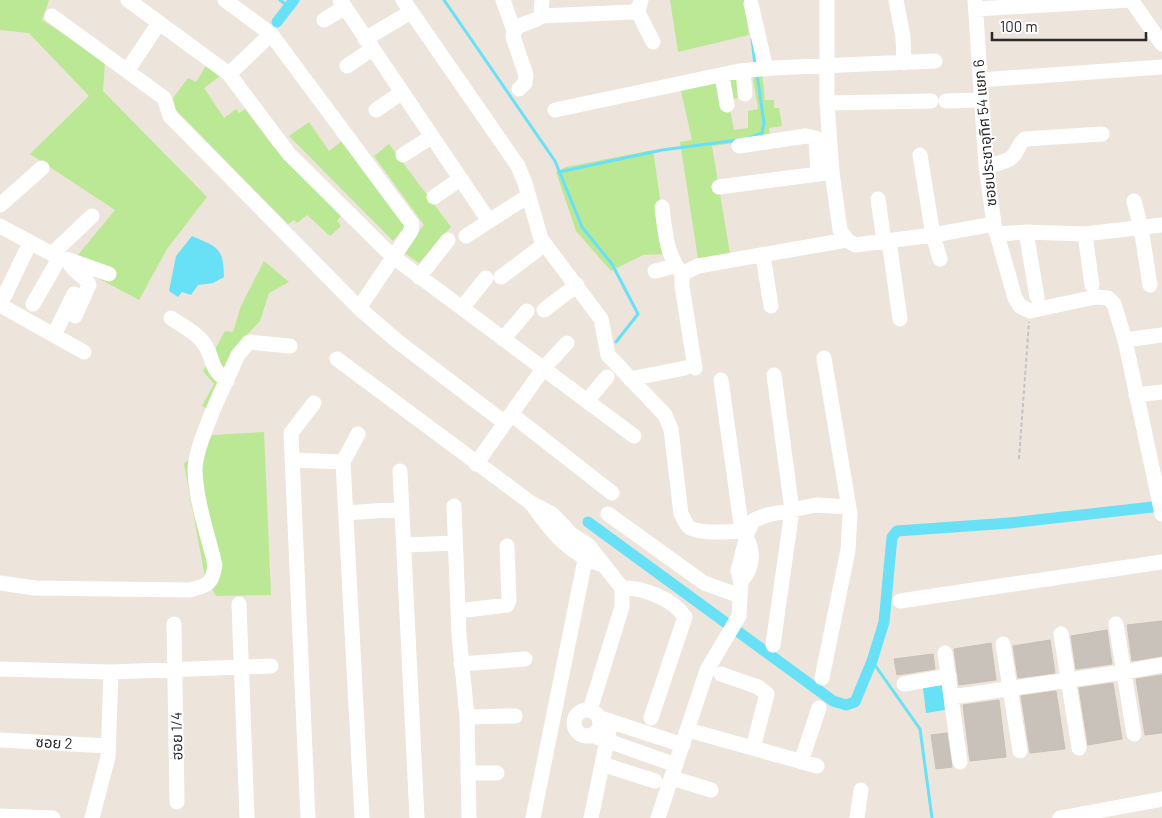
<svg xmlns="http://www.w3.org/2000/svg" width="1162" height="818" font-family="Barlow,'Noto Sans Thai',sans-serif">
<style>
.green{fill:#bbe894}
.water{fill:#68e1f6}
.lines{fill:none;stroke-linecap:round;stroke-linejoin:round}
.stream{stroke:#68e1f6;stroke-width:3}
.canal{stroke:#68e1f6;stroke-width:11}
.building{fill:#c8c2ba;stroke:#c9bfb5}
.path{stroke:#c3c3c3;stroke-width:2;stroke-dasharray:4 2.5;stroke-linecap:butt}
.minor{stroke:#fff;stroke-width:15}
.labels{text-anchor:middle;stroke-width:4;stroke-linejoin:round;paint-order:stroke}
.street-label{font-size:15px;fill:#2a2a2a;stroke:#fff}
</style>
<rect width="100%" height="100%" fill="#ede4db"/>
<path class="green" d="M0,0H49L42,20L105,61L103,91L207,197L167,249L139,300L75,266L78,255L115,210L30,154L89,96L29,33L0,30Z
M670,0H744L749,35L678,52Z
M207,64L220,76L204,88L224,118L236,109L239,113L245,109L272,145L341,216L337,221L341,226L330,236L307,215L297,223L294,220L288,224L175,109L173,98L188,78L196,82Z
M762,72L765,100H774V108H779L782,126L769,128L770,138L712,146L730,254L698,259L680,142L692,140L680,87L738,74L742,97L728,100L734,130L748,128V111L758,109L752,73Z
M309,122L329,151L343,140L407,224L393,241L289,136Z
M389,144L451,227L419,263L403,252L424,225L374,156Z
M653,150L668,254L643,255L611,271L576,231L556,172L566,167Z
M264,261L289,282L269,293L260,321L245,337L220,415L202,406L214,384L203,371L225,331L233,332L241,306Z
M264,432L271,595L216,596L205,577L184,464L213,435Z"/>
<path class="water" d="M192,236C219,248 223,247 224,277L213,283L198,285L191,295L182,292L178,297L169,291L176,256Z
M942,685L945,710L926,713L923,688Z"/>
<g class="lines">
<path class="stream" d="M280,0L289,7
M444,0L555,161L582,227L612,264L638,314L616,342
M752,39L755,65
M749,138L762,133L764,123L757,74
M559,172L662,150L738,140
M872,661L920,729L932,818"/>
<path class="canal" d="M277,22L294,0
M588,522L833,701L846,705L855,702L872,661L884,622L892,537L897,531L1009,523L1162,506"/>
</g>
<path class="building" d="M1162,621V656L1132,661L1127,625Z
M1107,630L1112,664L1076,669L1071,636Z
M1050,640L1055,673L1018,678L1013,646Z
M991,643L996,680L959,685L954,649Z
M933,654L935,669L897,675L894,659Z
M1162,675V733L1145,735L1136,679Z
M1113,683L1122,739L1088,745L1079,688Z
M1056,691L1065,749L1030,753L1021,696Z
M999,700L1006,757L970,761L963,705Z
M947,733L952,767L936,769L931,735Z"/>
<g class="lines">
<path class="path" d="M1019,459L1029,322"/>
<path class="minor" d="M128,0L229,74L289,154L392,256L634,436
M225,0L271,34L412,224L411,231L359,308
M340,0L489,221
M403,0L518,166L525,183L541,239L601,319L608,355L665,415L671,429L681,514C684,519 686,525 690,528C706,535 731,531 748,531
M503,0L514,31
M827,0V103L832,172L840,230L847,240L855,245L933,235L994,224
M896,0L903,37L904,63
M975,0L986,166L994,224L1015,298L1020,306L1030,311L1095,297L1108,298L1114,304L1125,340L1162,514
M1131,0L1162,44
M751,4L766,69
M976,9L1130,0
M637,10L653,42
M52,16L164,98L170,116L359,308L397,341L505,423
M541,16L634,12L639,7L641,0
M324,20L345,7
M365,39L411,12
M347,66L372,49
M127,71L159,23
M743,71L745,94
M229,74L271,34
M722,75L727,105
M980,80L1162,67
M519,89L525,83L526,75L513,37C514,21 532,25 541,16L542,0
M946,101L980,100
M827,103L931,101
M376,110L401,93
M555,110L739,71L773,68L935,61
M739,146L806,136L816,138L818,174
M403,155L431,137
M920,155L933,235L940,259
M986,166C994,164 1008,162 1013,156C1019,149 1018,144 1025,139L1102,134
M719,187L826,173
M434,197L460,179
M878,199L884,241
M1134,201L1141,228L1150,285
M0,205L42,168
M662,207C665,231 666,255 682,274
M0,226L52,254L109,274
M1026,232L1037,297
M998,234L1026,232L1085,234L1162,225
M1085,234L1092,285
M466,236L528,196
M889,241L900,319
M52,254L92,216
M763,256L771,306
M69,262C73,273 85,275 89,285L75,316
M655,271L675,266
M419,277L448,240
M501,277L545,244
M33,304L60,257
M0,305L84,352
M0,305L30,243
M462,308L486,278
M544,310L577,285
M171,318C183,326 197,333 205,345C216,362 207,365 227,381
M54,335L74,294
M503,339L527,311
M1125,340L1162,335
M337,359L531,503
M695,368L682,286V274L698,266L847,240
M630,379L685,368
M721,380L742,531
M1136,395L1162,392
M587,401L607,377
M511,414L612,493
M358,434L343,462L362,818
M292,460L343,462
M476,464L543,369L567,343
M400,471L417,818
M454,506L459,635L467,717L469,818
M346,513L402,509
M608,514L704,583L740,596
M404,545L455,543
M741,582C751,570 754,557 749,543
M0,583L35,588L189,590C208,585 212,585 215,565C208,535 196,502 195,470C195,444 226,382 238,355L249,342L290,346
M622,588C643,587 673,599 685,617L651,718
M900,601L1162,562
M239,604L247,818
M458,611L507,605L509,600L507,546
M174,624L177,802
M1116,624L1134,734
M1061,634L1079,748
M1003,644L1020,751
M773,645L792,510L774,375
M945,653L960,762
M461,664L525,659
M0,669L111,672L271,666
M721,674L758,687L767,694L753,748
M822,678L848,550L850,514L824,358
M904,684L949,676
M951,697L1124,672L1162,665
M574 723a13 13 0 1 1 26 0a13 13 0 1 1-26 0Z
M590,710L622,607V588L588,545L571,534L552,514L531,503C552,532 568,554 603,565
M467,717L515,716
M600,718L683,745
M688,730L817,766
M591,735L676,765
M0,740L108,746
M801,762L819,708
M602,764L655,781
M468,773H497
M672,778L711,790
M0,816L53,818
M92,818L108,757L111,672
M308,818L291,433L314,403
M533,818L587,550
M591,818L611,721
M658,818L707,670L739,616L741,582L738,571L748,531L754,520L767,515L816,505L849,507
M857,818L861,790
M1060,818L1162,799"/>
</g>
<g class="labels">
<g class="street-label">
<text transform="translate(985 133) rotate(-95)" y="5">ซอยประชาอุทิศ 54 แยก 6</text>
<text transform="translate(177 736) rotate(-91)" y="5">ฮอย 1/4</text>
<text transform="translate(54 743) rotate(3)" y="5">ซอย 2</text>
</g>
</g>
<path d="M992 32v8h154v-8" fill="none" stroke="#2a2a2a" stroke-width="2.5"/>
<text x="1000" y="32" font-size="15" fill="#2a2a2a" stroke="#ffffff" stroke-width="4" paint-order="stroke">100 m</text>
</svg>
